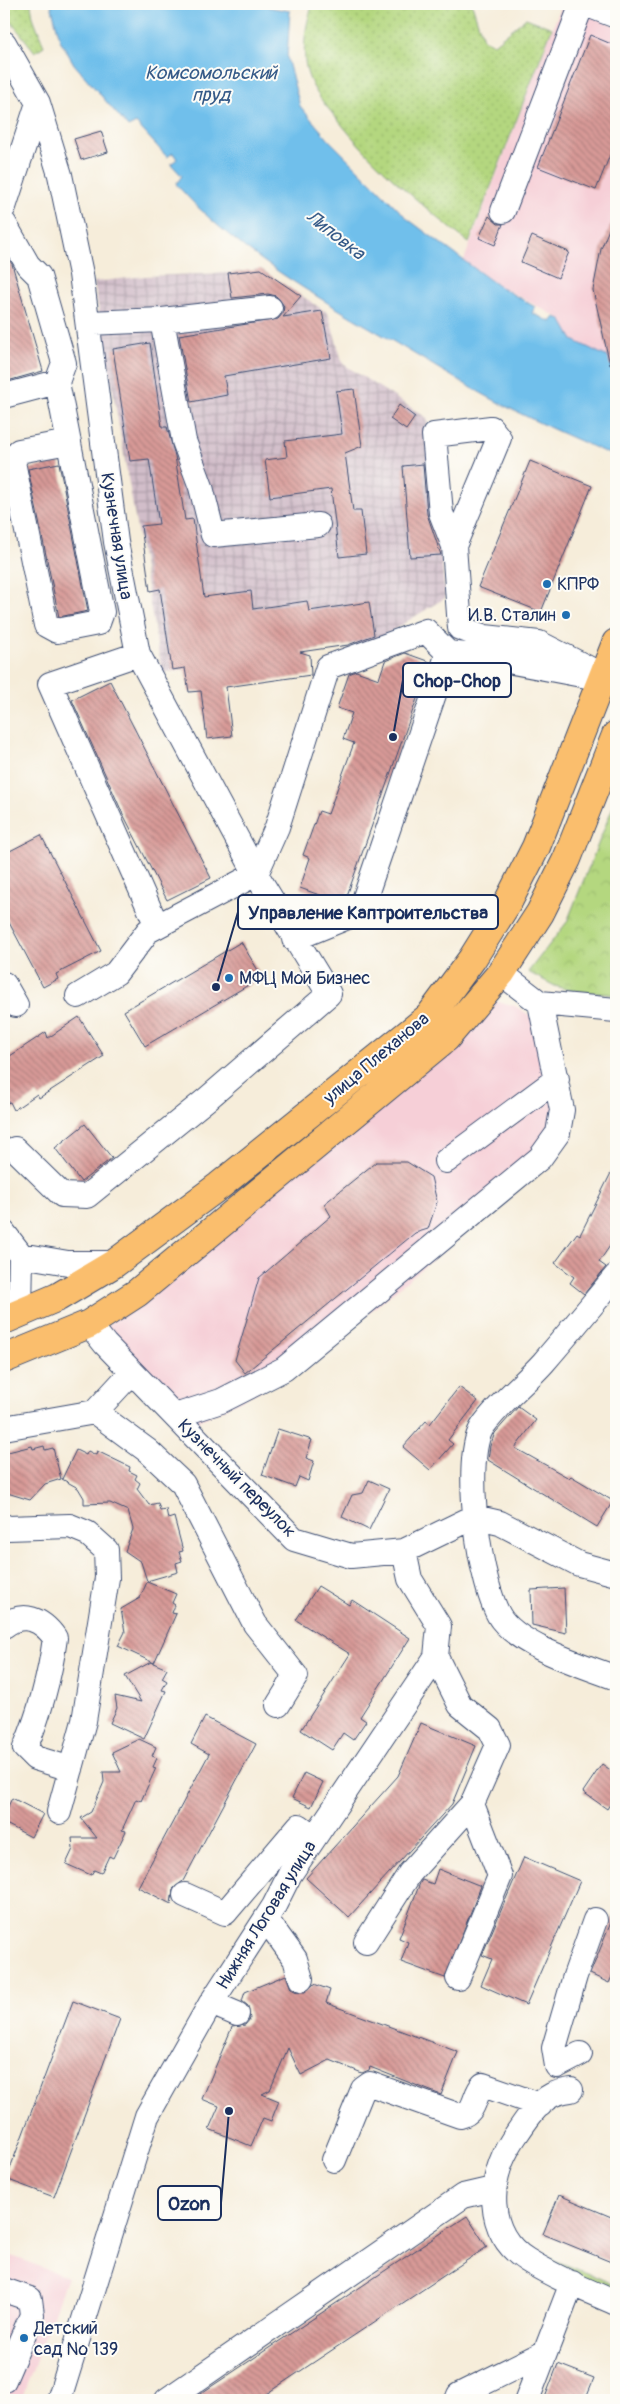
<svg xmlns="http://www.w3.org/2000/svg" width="620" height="2404" font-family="Pangolin,sans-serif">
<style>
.built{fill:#f6cfd7}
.industrial{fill:url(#industrial-grid)}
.grass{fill:url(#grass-dots);stroke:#68836e}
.park{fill:url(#park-crowns);stroke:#68836e}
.water{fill:#70bfeb;stroke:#4677a4}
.building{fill:url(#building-back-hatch)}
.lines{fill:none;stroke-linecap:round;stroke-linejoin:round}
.minor-casing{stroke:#3c4c71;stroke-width:26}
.major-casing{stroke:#3c4c71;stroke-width:30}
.minor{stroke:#fff;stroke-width:24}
.major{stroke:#fabe6d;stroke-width:28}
.poi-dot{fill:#1f6fb2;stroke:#fdfcf7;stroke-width:2}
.labels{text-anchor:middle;stroke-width:4;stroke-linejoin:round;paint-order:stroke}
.street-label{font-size:18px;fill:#1b2f5e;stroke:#fdfcf7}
.poi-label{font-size:18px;fill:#1b2f5e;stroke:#fdfcf7;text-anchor:start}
.water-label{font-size:19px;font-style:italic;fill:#355a88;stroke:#fdfcf7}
.leader{fill:none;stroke:#1b2f5e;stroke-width:2}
.callout-dot{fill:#1b2f5e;stroke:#fdfcf7;stroke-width:2}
.callout{fill:#fdfcf7;stroke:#1b2f5e;stroke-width:2}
.callout-label{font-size:19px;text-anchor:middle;font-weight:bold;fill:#1b2f5e}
</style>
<defs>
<pattern id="industrial-grid" width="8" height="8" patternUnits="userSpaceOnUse" patternTransform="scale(1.25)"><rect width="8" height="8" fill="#d1bdc9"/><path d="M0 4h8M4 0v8" fill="none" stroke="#a99aa6"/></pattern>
<pattern id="grass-dots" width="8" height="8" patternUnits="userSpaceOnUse" patternTransform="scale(1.25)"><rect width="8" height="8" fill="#b4d77f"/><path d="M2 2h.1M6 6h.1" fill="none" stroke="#9ab970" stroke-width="1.8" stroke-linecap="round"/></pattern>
<pattern id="park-crowns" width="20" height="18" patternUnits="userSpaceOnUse" patternTransform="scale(1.25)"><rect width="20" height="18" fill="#b4d77f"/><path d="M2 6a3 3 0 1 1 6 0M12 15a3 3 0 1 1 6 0" fill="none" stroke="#9ab970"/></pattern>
<pattern id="building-back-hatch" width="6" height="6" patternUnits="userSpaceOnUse" patternTransform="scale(1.25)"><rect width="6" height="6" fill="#d89a97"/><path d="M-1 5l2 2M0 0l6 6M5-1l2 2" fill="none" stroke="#ae7e7e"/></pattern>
</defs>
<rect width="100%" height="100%" fill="#fdfcf7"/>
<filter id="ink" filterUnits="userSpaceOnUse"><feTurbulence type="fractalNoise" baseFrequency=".02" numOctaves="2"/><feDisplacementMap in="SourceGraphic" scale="10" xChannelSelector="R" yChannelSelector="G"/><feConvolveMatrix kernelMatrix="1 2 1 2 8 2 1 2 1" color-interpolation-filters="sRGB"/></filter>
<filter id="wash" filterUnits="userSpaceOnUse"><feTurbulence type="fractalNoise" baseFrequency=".0096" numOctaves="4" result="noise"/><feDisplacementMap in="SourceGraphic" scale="20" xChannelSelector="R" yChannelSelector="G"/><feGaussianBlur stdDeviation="1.12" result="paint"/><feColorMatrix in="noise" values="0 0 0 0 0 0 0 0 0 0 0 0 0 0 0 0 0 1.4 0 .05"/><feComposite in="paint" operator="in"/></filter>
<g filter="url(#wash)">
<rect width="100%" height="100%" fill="#f6edda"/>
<path class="built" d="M562,4L616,26V361L573,340L561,319L498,285L464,260Z
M490,1000L515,1006L556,1032L572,1138L508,1197L296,1373L193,1424L112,1347L107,1325Z
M4,2253L67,2277L21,2400H4Z"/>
<path class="industrial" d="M261,269L328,313L343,364L427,418L433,464L445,598L375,641L162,673L94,282L146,276L228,273Z"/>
<path class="grass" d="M4,4H31L33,17L44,46L35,52L4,13Z
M313,4H472L483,39L494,44L526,18L552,28L469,243C422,205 375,167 337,119C325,105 314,92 308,75C301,54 305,24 313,4Z
M537,2253L616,2285V2298Z"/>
<path class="park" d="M616,799V995L569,990L555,986L528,972L567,922Z"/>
<path class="water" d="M51,4H268V7L290,11L287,58L300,106L328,139L409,220L497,285L535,307L532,313L551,322L555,317L561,319L573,340L616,361V457C582,442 547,427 513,410C465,386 419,356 372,329C303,289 229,245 176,184L182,176L171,164L177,159L173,153L167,157L136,123L128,127L74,64L60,40Z"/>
<g id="blocks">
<path class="building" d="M590,35L616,46V151L612,150L596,190L538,167Z
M101,131L108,152L81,160L74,139Z
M615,214L616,364L610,365L593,290L601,249Z
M489,216L498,224H503L495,245L479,238Z
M532,236L569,252L558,278L521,262Z
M4,252L12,264L43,371L4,382Z
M261,269L301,296L283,317L322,311L331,358L224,376L227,395L191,402L179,335L278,319L283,313L284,306L276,296L268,294L232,298L228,273Z
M150,343L162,427H167L175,456L185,520L193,519L204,597L251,591L253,609L307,601L309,611L369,602L374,635L348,645L300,652L310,655L311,675L226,687L232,736L207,739L201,691L189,692L185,668L172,670L160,589L150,591L141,526L159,524L149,459L130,461L113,349Z
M354,389L362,446L345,453L353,511H361L366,554L339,557L331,489L270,497L265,460L287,457L285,441L342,434L336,391Z
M399,405L415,417L406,430L390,419Z
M530,461L592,486L541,612L478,587Z
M59,463L88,611L59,617L28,469Z
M423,464L427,514L441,555L410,557L403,466Z
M405,653L430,662L344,904L300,888L310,858L303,855L319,811L328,814L354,743L343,739L352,713L337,708L349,674L356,671L379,679L385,661Z
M110,681L211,878L167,900L122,812L72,700Z
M41,835L101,951L56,974L58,979L43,987L4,913V854Z
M241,942L262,977L145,1046L124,1011Z
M79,1017L104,1056L39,1098L37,1094L14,1110L10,1102L4,1104V1060L46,1032L48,1038Z
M85,1124L112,1158L81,1182L55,1148Z
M376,1162H407L431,1177L437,1202L428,1229L415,1233L245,1373L235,1360L259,1278L331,1216L324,1204Z
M616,1163V1237L599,1262L606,1267L584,1294L570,1283L574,1277L555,1263L577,1233L580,1235Z
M459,1387L478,1401L448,1440L453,1444L430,1470L403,1447L426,1421L430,1424Z
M518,1407L536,1420L515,1448L569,1478L571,1476L613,1501L597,1527L488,1460L490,1446L495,1433Z
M278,1429L312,1440L306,1458L314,1461L308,1481L299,1477L295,1487L262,1475Z
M32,1446L33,1449L44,1446L45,1450L53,1448L61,1479L45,1484L30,1500L4,1492V1453Z
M76,1450L86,1455L88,1451L96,1455L97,1451L130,1467L129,1471L137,1475L135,1479L140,1483L137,1489L149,1505L158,1503L160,1510L166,1509L168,1519L174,1517L183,1551L179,1552L182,1561L176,1563L178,1572L147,1581L141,1562L125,1551L133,1529L128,1511L110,1503L84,1504V1498L78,1488L62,1479Z
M369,1480L389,1489L369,1530L342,1517L352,1495L363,1493Z
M147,1582L176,1594L172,1603L175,1605L172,1613L176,1614L154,1663L118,1646L125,1632L121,1609L140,1598Z
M318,1586L349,1605L352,1600L410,1638L360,1717L366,1721L353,1740L343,1733L332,1750L301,1730L350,1654L296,1620Z
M564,1588L566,1633L532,1625L531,1590Z
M151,1662L167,1669L162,1678L167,1681L162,1690L166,1691L144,1739L110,1723L117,1708L115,1696L141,1702L125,1676Z
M205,1717L256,1744L183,1881L173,1889L171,1904L138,1887L209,1754L191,1744Z
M421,1723L476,1746L452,1804L349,1917L306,1878L398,1776Z
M139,1739L156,1747L152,1756L157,1758L153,1767L156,1768L141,1801L136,1799L122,1830L126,1831L113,1858L109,1856L101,1873L94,1870L91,1875L66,1864L73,1849L72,1838H97L81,1818L91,1812L104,1782L103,1772H121L112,1752Z
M602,1764L616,1774V1795L607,1809L583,1792Z
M304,1773L323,1782L311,1807L292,1798Z
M12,1798L43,1814L31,1837L4,1823V1815Z
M524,1857L580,1881L526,2005L481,1985L492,1959L482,1955Z
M438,1869L481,1886L445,1978L401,1962L408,1942L399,1938L420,1883L422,1880L433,1884Z
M616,1910V1968L609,1983L590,1974Z
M286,1975L291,1989L297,1992H305L314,1984L330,1990L326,2003L458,2052L441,2095L370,2067L369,2070L362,2073L330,2060L301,2075L288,2048L270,2090L262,2094L279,2101L271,2121L263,2118L251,2146L209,2129L219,2106L202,2099L232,2027L245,2025L250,2019L248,2006L242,2001L245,1992Z
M73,2001L120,2019L54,2197L6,2179Z
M559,2195L616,2219V2264L543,2234Z
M467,2216L487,2247L257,2400H191Z
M558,2364L594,2378L585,2400H544Z"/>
</g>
</g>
<g filter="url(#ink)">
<use href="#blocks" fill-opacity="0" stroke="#3c4c71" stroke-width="1"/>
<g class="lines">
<defs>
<path id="minor" d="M585,4L616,16
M4,43L38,103L60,175L81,274L116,542L138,654L256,874L329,994L207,1099L87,1196L62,1195L15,1149
M4,207L38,103
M503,211L582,4
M4,223L28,265L39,276L64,363L57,382L102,612L98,623L57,631L46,625L13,462L19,451L69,442
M162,320L270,308
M88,323L162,320L184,441L201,487L213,535L318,525
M4,396L57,382
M454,546L441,513L434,435L491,428L499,438L454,546L460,628L485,637L539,643L588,668L601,681
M138,654L50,684L157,926
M294,939L360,912L448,653L492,658L587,676
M501,973L540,1003L616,1010
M4,984L16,1005
M78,996L116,973L148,931L256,874L277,827L328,667L426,631L448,653
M446,1161L557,1079
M4,1233L21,1255L20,1313
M21,1255L68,1263H115
M616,1276C592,1305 568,1334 543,1363C524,1384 499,1403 483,1426C461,1457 480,1591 502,1620C525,1649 583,1665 616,1678
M89,1324L105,1344L294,1539L351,1556L404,1551L474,1517
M95,1412L148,1451L183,1484L255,1624L296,1676L278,1705
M175,1416L221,1401L284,1369L540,1158L558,1133L562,1110L540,1003
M4,1428L95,1412L132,1372
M474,1517L500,1523L579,1564L616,1574
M4,1526L7,1528L70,1526L87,1533L106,1550L107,1578L84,1721L59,1812
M4,1626C23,1611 42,1619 55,1638C50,1675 40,1713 25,1748L35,1758L71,1769
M436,1657L460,1705L490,1729L498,1745L472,1804L500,1876L458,1978
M185,1895L225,1913L299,1826L314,1837
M266,1919L295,1959L301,1979
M366,1942L410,1873L472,1804
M211,2003L237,2014
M580,2054L557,2066L554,2048L575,1976L595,1920
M571,2090C565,2091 558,2092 552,2095C536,2103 522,2126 512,2141C488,2178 484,2233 527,2260C554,2277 586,2290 616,2303
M334,2160L363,2089L370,2084L460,2116C477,2112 473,2095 483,2085L540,2105
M4,2290L30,2299L32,2315L4,2380
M59,2400L147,2116L211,2003L274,1906L290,1874L436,1657L439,1626L410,1579L404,1551
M167,2400L463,2196L493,2189
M457,2400L459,2395L544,2353
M527,2400L572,2283"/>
<path id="major" d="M4,1320L58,1297L115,1263L219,1186L429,1017L472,959L509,900L536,847L616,643
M4,1359L89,1324L137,1293L446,1038L501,973L540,913L567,859L616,735"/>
</defs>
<use href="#minor" class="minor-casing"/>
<use href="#major" class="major-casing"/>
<use href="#minor" class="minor"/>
<use href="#major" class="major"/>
</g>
</g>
<g class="poi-dot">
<circle cx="547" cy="584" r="5"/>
<circle cx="566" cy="615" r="5"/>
<circle cx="229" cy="978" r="5"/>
<circle cx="24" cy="2338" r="5"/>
</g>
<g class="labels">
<g class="street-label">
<text transform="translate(117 536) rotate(81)" y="6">Кузнечная улица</text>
<text transform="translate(376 1058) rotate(-40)" y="6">улица Плеханова</text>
<text transform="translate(237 1478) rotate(45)" y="6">Кузнечный переулок</text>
<text transform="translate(266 1915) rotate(-58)" y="6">Нижняя Логовая улица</text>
</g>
<g class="poi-label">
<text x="557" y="590">КПРФ</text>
<text x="556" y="621" text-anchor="end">И.В. Сталин</text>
<text x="239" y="984">МФЦ Мой Бизнес</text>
<text x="34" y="2334">Детский<tspan x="34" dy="21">сад № 139</tspan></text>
</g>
<g class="water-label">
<text x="211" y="79">Комсомольский<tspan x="211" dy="22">пруд</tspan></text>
<text transform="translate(336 234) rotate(38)" y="7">Липовка</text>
</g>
</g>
<path class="leader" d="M393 737L403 680M216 987L238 912M229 2111L221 2203"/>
<g class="callout-dot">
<circle cx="393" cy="737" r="5"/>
<circle cx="216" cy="987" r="5"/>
<circle cx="229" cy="2111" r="5"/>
</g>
<g class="callout">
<rect x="403" y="663" width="108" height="34" rx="5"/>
<rect x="238" y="895" width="260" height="34" rx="5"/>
<rect x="158" y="2186" width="63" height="34" rx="5"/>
</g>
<g class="callout-label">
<text x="457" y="687">Chop-Chop</text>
<text x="368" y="919">Управление Каптроительства</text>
<text x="189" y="2210">Ozon</text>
</g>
<rect width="620" height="2404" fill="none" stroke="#fdfcf7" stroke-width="20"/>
</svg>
